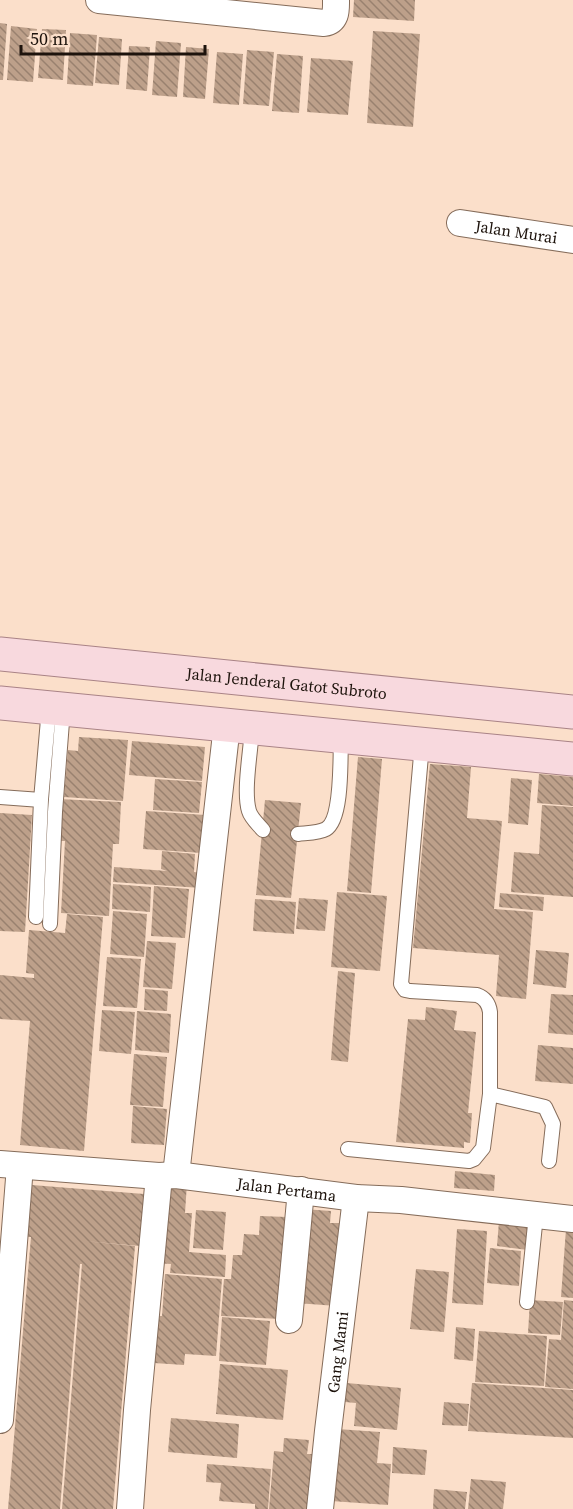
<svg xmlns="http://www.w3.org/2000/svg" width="573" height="1509" font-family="'Source Serif 4',serif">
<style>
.building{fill:url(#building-back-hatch)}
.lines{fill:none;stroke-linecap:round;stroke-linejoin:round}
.service-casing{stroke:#856c5a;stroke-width:16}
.minor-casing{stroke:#856c5a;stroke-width:28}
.primary-casing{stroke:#a98386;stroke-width:35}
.service{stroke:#fff;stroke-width:14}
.minor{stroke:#fff;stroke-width:26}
.primary{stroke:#f8d9de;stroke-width:33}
.labels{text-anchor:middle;stroke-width:6;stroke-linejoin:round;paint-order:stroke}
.street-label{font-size:16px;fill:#1d130c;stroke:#fbdfca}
</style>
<defs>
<pattern id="building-back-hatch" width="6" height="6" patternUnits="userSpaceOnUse" patternTransform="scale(1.5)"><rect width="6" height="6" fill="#bda08a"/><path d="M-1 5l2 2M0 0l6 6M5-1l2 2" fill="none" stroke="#99816f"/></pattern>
</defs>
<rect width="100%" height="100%" fill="#fbdfca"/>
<path class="building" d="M354,0H415L414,21L353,17Z
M0,23L7,24L3,80H0Z
M11,26L37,29L33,82L7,80Z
M42,29L66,30L63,80L38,78Z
M373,31L420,34L413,127L367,123Z
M70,33L97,35L93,86L67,84Z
M99,37L122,39L119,85L95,83Z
M156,41L181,43L177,97L152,95Z
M129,46L150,47L147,91L126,89Z
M186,47L209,49L205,99L183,97Z
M247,50L274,52L269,106L243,104Z
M217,52L243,54L239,105L213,103Z
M277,54L303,56L299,113L272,111Z
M311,58L353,61L348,115L307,112Z
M79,737L128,740L123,801L64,797L68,750L78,751Z
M132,741L205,747L202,781L129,775Z
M358,757L382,759L371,893L347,891Z
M430,764L471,767L467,818L502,821L494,909L533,912L526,999L496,996L499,955L413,948Z
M539,774L573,777V806L537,803Z
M511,778L532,780L528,825L508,823Z
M155,779L202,782L199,813L153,810Z
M58,799L121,802L119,844H113L109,916L61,913L65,841H55Z
M265,800L301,803L291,898L256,895Z
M542,805L573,807V897L511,892L514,852L539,854Z
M146,811L205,815L202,853L143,849Z
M0,813L32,815L25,932L0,931Z
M162,851L195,854L194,872L201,873V888L113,882L114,867L167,871L161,869Z
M113,884L151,887L150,912L112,909Z
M154,886L189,889L185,938L151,936Z
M337,892L387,896L380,971L331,967Z
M500,893L544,897L543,911L499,907Z
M299,898L328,900L325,931L296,929Z
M255,899L296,902L294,934L253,931Z
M113,911L147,914L144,957L110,954Z
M67,914L103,917L84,1151L20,1145L30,1021L0,1019V975L34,978V974L26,973L29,930L65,933Z
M147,941L176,943L172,989L143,987Z
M536,950L569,953L566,988L533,984Z
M107,957L141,959L137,1008L103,1006Z
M338,971L355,973L348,1062L331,1060Z
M145,989L168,991L167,1011L144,1010Z
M551,994L573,995V1035L548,1033Z
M426,1007L457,1011L454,1030L476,1032L468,1113H472L470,1143L464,1142V1148L396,1142L408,1019L425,1020Z
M102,1010L135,1012L131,1054L99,1051Z
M137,1011L171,1014L169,1053L135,1050Z
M538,1045L573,1048V1084L535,1081Z
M134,1054L167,1057L163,1107L130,1105Z
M133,1106L167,1109L164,1145L131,1143Z
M455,1171L495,1175L494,1191L454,1188Z
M160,1181L187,1183L185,1213H192L189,1252L226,1255L225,1277L170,1273L171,1264L154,1263Z
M32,1185L144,1194L140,1246L84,1241L135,1246L113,1509H62L82,1264H80L60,1509H8L29,1260L31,1237H27Z
M303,1209L331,1211L330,1223H343L337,1306L296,1303Z
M196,1210L226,1212L223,1250L193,1248Z
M260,1216L287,1217L281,1319L221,1316L224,1279H231L233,1255H242L244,1234L259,1235Z
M499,1221L531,1224L528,1250L497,1246Z
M457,1229L487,1231L483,1305L452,1303Z
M566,1229H573V1298L561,1297Z
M490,1248L521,1251L519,1286L487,1283Z
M416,1269L449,1272L444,1332L410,1329Z
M165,1274L222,1279L216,1356L185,1354L184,1365L154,1363L158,1316H162Z
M530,1300L563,1302L560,1335L528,1333Z
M564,1300L573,1301V1389L545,1387L549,1339L561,1340Z
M222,1317L270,1321L266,1365L219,1361Z
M456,1327L475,1329L473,1361L454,1359Z
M479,1331L547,1336L544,1386L475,1382Z
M220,1364L288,1370L283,1420L216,1414Z
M336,1382L401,1388L397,1430L354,1426L356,1403L334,1401Z
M472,1383L573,1390V1438L468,1431Z
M444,1402L469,1404L467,1426L442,1425Z
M171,1418L239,1424L237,1458L168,1452Z
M337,1429L380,1432L377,1463L391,1464L388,1505L331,1501Z
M284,1438L309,1440L307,1454H316L311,1509H269L274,1451L283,1452Z
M393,1447L427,1450L425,1475L392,1473Z
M207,1464L271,1469L268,1509H255V1504L219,1501L221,1483L206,1482Z
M471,1479L506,1482L503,1509H468Z
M434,1489L467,1492L465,1509H433Z"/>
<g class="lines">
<defs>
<path id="service" d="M252,728C251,750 243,791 249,811C251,818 258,824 263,830
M0,797L41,800
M298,834C306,833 319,833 326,829C343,819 340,756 341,736
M36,917L41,800L49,708
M50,924L55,812L63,709
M490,1094L545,1107L553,1124L549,1161
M348,1149L469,1161L474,1159L483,1148L490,1094V1012C489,1004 485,998 477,995L410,991L405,990L401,984L422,744
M527,1302L536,1215"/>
<g id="minor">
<path d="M99,0L324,23C337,21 336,10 336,0"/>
<path id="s1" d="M460,223L573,240"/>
<path id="s2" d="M0,1164L159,1176L176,1175L356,1198L401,1200L573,1219"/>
<path d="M176,1175L227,725"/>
<path d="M289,1320L301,1190"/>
<path d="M0,1420L20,1166"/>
<path d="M130,1509L137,1410L159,1176"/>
<path id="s3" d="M320,1509L328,1431L356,1198"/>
</g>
<g id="primary">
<path id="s4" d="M0,654L573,712"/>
<path d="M0,703L573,759"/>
</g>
</defs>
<use href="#service" class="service-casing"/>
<use href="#minor" class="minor-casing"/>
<use href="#primary" class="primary-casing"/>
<use href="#service" class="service"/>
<use href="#minor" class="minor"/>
<use href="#primary" class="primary"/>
</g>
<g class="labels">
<g class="street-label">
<text dy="6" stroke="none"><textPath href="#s1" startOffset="57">Jalan Murai</textPath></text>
<text dy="6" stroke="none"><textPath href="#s4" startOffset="288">Jalan Jenderal Gatot Subroto</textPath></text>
<text dy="6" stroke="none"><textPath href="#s2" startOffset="288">Jalan Pertama</textPath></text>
<text dy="6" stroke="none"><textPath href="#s3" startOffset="158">Gang Mami</textPath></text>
</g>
</g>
<path d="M21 45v9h184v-9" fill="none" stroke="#1d130c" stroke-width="3"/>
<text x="30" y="45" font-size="18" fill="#1d130c" stroke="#fbdfca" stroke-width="4.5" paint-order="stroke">50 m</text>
</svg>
